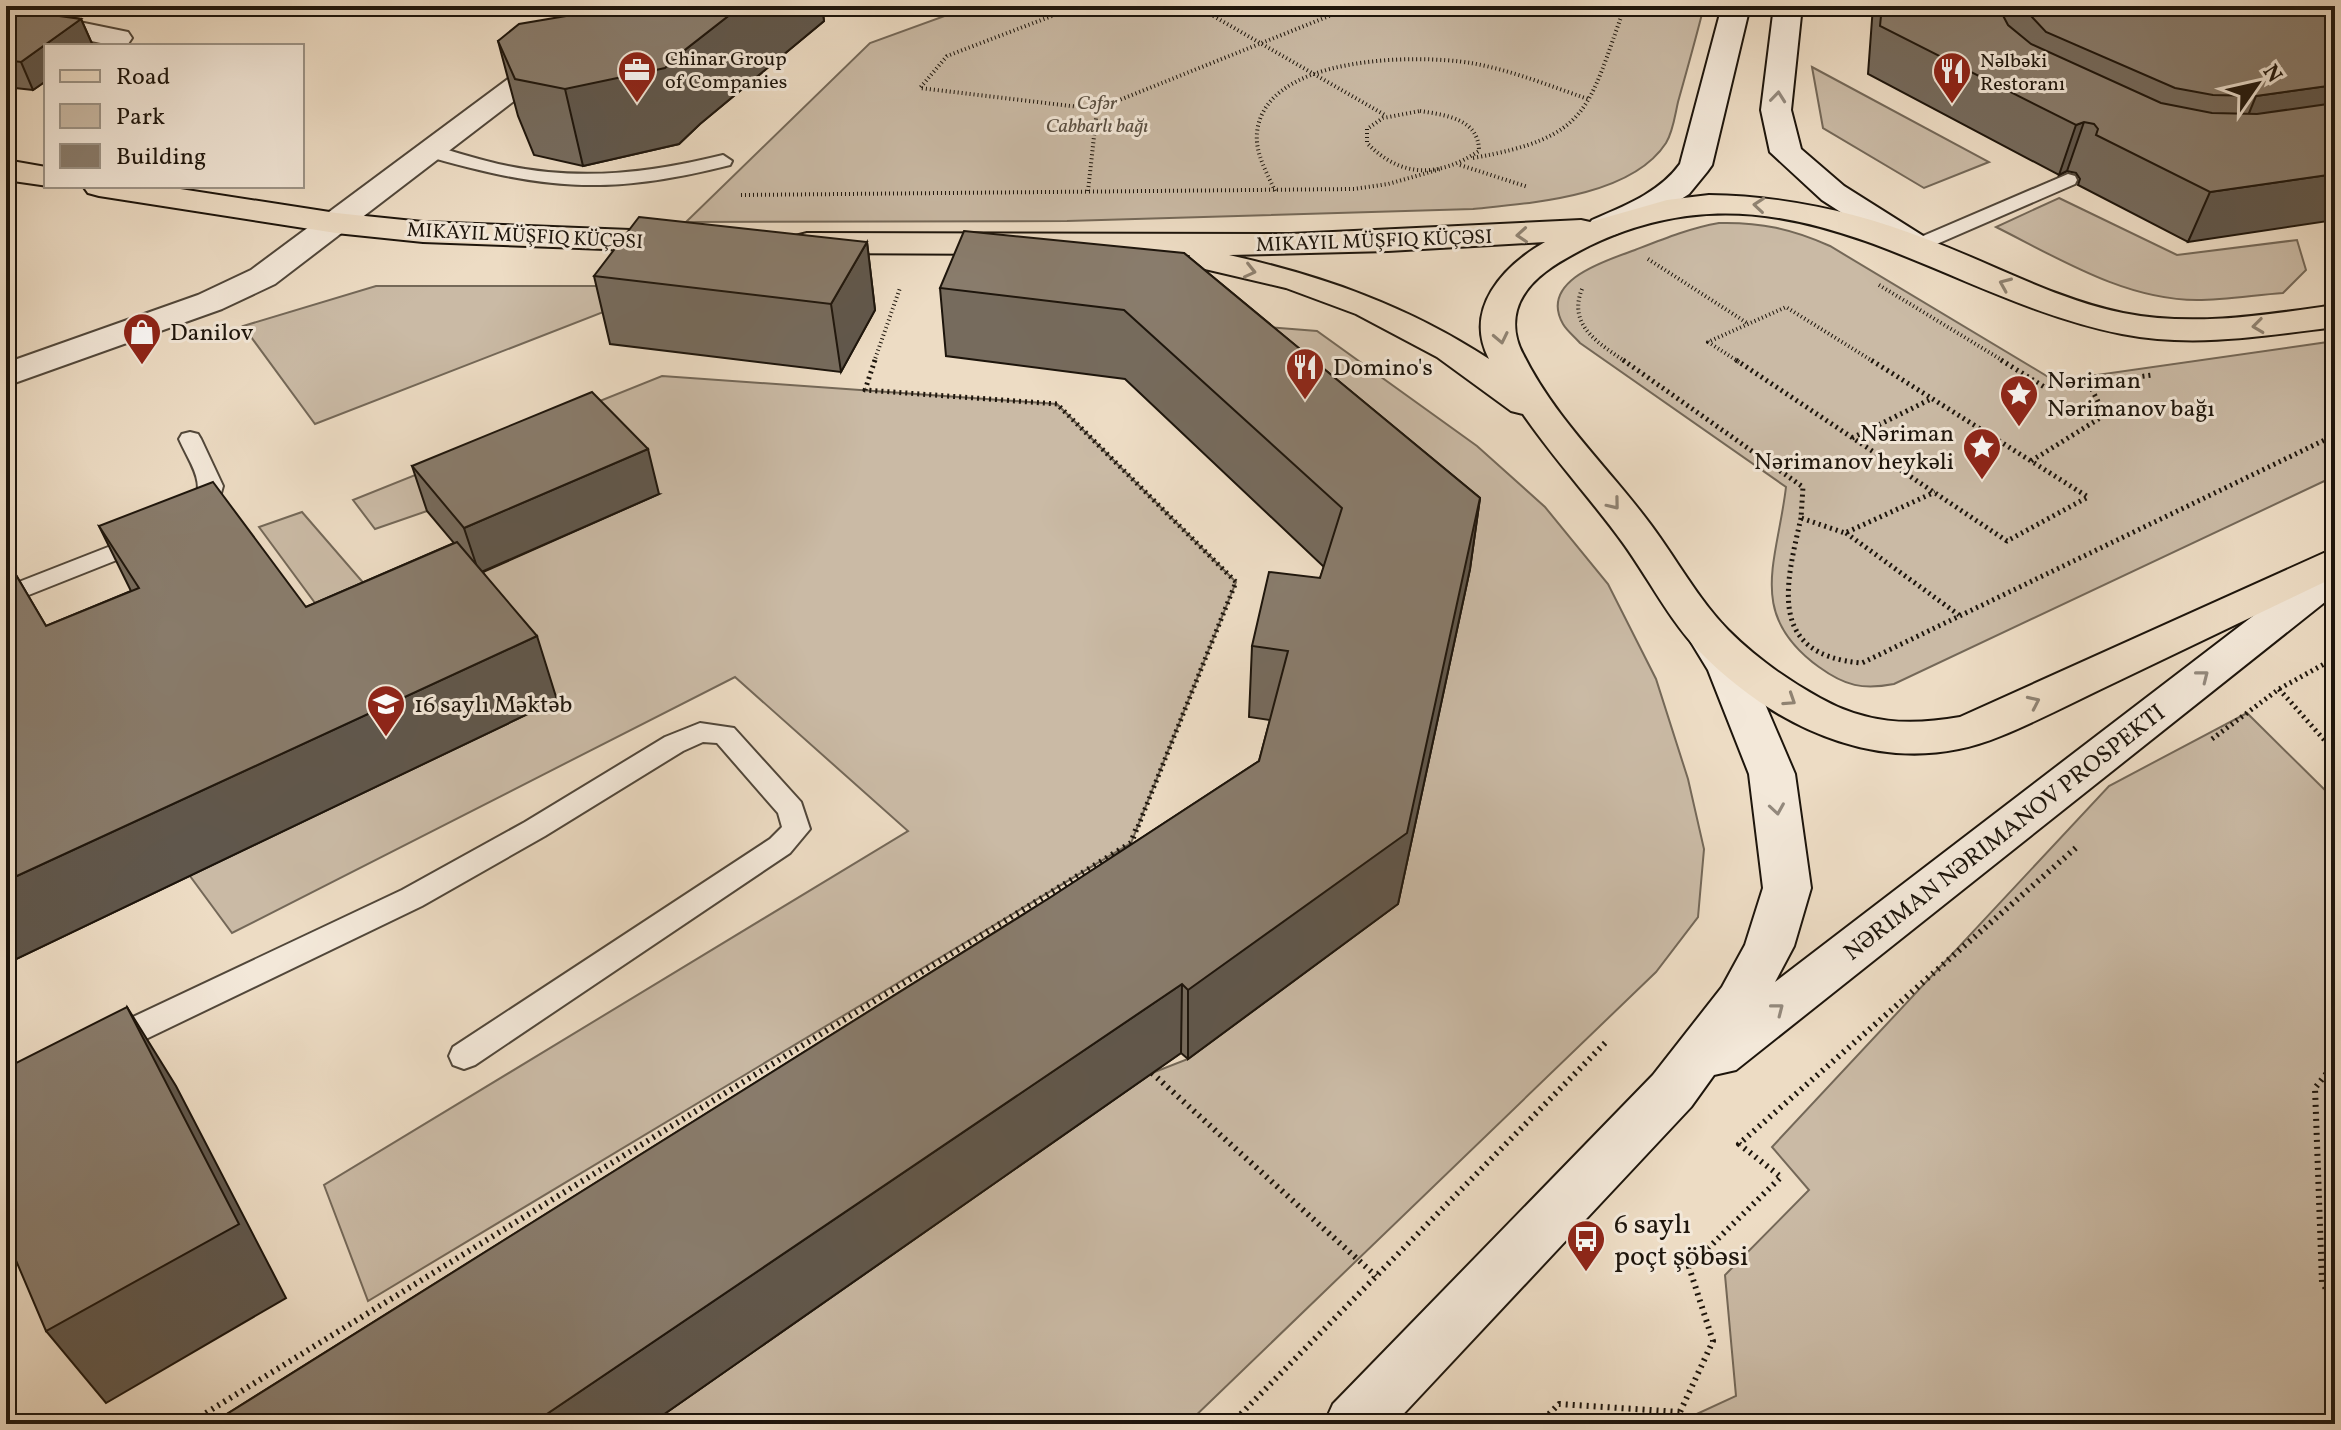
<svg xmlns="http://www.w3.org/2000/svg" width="2341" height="1430" font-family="Vollkorn,serif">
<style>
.green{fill:#cabaa5;stroke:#746858;stroke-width:2}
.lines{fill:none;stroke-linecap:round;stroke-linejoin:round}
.service-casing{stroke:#51473a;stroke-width:4}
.minor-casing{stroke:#51473a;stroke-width:4}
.secondary-casing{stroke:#1d150c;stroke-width:4}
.primary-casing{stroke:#1d150c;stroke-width:4}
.path-far2{stroke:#1d150c;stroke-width:4;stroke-dasharray:1 3;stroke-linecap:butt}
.path-far1{stroke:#1d150c;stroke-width:5;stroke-dasharray:2 4;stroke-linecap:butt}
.path{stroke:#1d150c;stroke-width:6;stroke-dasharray:2 5;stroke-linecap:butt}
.service{fill:#f3e8d9;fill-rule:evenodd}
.minor{fill:#f3e8d9;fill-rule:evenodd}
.secondary{fill:#f3e8d9;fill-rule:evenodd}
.primary{fill:#eddcc4;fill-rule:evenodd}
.wall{fill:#766b5d;stroke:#1d150c;stroke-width:2}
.shaded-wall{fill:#60574c;stroke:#1d150c;stroke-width:2}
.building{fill:#897c6c;stroke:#1d150c;stroke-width:2}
.oneway{stroke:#93897d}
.oneway2{stroke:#8f8271}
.labels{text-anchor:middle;stroke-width:6;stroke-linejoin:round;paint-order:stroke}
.far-poi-label{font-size:20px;fill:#1d150c;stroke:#f3e8d9;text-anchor:start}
.far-park-label{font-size:20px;font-style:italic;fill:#5a4f42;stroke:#f3e8d9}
.far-street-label{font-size:20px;fill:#1d150c;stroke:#f3e8d9}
.poi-label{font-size:24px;fill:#1d150c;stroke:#f3e8d9;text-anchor:start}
.street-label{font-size:24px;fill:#1d150c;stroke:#f3e8d9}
.near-poi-label{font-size:28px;fill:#1d150c;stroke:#f3e8d9;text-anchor:start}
</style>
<rect width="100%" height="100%" fill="#eddcc4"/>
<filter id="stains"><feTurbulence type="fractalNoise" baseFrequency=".0025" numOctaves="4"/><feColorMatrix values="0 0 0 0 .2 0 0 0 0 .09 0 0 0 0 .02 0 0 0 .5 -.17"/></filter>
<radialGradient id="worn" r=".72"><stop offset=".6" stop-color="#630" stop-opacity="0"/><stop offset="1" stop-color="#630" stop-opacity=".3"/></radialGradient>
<path class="green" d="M972,6H1704C1696,38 1687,70 1678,102C1675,115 1673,132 1666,143C1631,197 1531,203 1473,209L1067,221L686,222L870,43Z
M1812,67L1989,162L1924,188L1823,128Z
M2059,198L2177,255L2297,240L2306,270L2283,293C2255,295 2225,300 2197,300C2125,300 2058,258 1996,227Z
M1719,223C1760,222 1793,229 1830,246L2055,381L2335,341V476L1894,684C1863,690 1845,686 1819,667C1746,614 1777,563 1786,487L1580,343C1575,337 1567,331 1563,324C1538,280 1608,260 1635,250C1663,239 1690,228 1719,223Z
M376,286H619L606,311L315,424L243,326Z
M1183,320L1317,331L1477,446L1545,507L1608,584L1656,679L1688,779L1704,849L1698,917L1656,972L1187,1424H650L1152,1073L1188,1059L1470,569Z
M662,376L1057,404L1236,582L1131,843L368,1301L324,1185L908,831L735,677L232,933L190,876L357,660L259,527L302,512L366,586L479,573L658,494L427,511L375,529L353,500Z
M2247,713L2335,800V1424H1675L1736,1396L1725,1275L1809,1190L1772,1147L2109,786Z"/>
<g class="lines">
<defs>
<path id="service" d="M430,145C456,152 482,161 508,166C582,181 650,173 723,155L732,161L730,165C607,196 544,190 423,155L421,151Z
M2068,174L2075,176L2077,180L2075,184L1923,250H1909L1906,246L1909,242Z
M190,432L198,434L201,439L223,486L215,514L200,520L192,518L188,513C209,485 192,468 179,439L182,434Z
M144,533L152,536L156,541L152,546L6,604V587Z
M700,723L734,728L801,802L810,829L790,853L475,1065L464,1069L453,1065L449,1056L453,1047L770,839L782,827L778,813L717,743L703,742L683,751L545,836L422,906L121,1051L110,1055L99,1051L95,1042L99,1033L402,890L525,822L665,737Z"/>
<path id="minor" d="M606,6H638L275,284L222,309L6,386V363L198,295L251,270Z
M6,7L128,32L132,38L128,44L115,46L6,23Z"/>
<path id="secondary" d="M1722,6H1750L1712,165L1707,172L1689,194L1655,216L1616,234L1604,237L1592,234L1587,227L1592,220C1624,206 1659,193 1680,164Z
M1774,6H1802L1791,110L1801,149L1844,186L1928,239L1933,246L1928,253L1916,256L1904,253L1822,200L1770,152L1761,110Z
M2335,560V594L1736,1070L1714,1075L1691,1107L1394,1424H1324L1333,1404L1653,1075L1722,987L1745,945L1763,888L1749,774L1708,670L1686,634L1692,624L1707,620L1722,624L1750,669L1795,774L1811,888L1794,946L1775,982L2321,564Z"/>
<path id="primary" d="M6,160L46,167L48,186L6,180Z
M83,186H161L336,213L423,222L682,232L694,235L699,242L694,249L682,252L423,242L336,233L99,196L88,193Z
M1709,195C1786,196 1857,212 1929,240C1993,264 2055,299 2123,313C2193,327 2265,315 2335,305V327C2264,336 2193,348 2122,334C1936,297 1791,149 1589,246C1562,260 1526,278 1517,310C1513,325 1516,341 1523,354C1555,419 1609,468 1651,525C1677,560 1698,599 1728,630C1754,656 1787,680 1820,698C1866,724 1909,726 1960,717L2335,548V577C2262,612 2189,647 2116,682C2078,700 2040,720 2001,736C1891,782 1779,732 1700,652C1669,620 1649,579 1623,543C1591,499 1554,459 1523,414L1511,411L1437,357L1356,314L1286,288L1192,266L1187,259L1190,255L807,253L795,250L790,243L795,236L807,233L1291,234L1581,220L1590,222L1667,200ZM1545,242C1503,266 1463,309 1489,359C1408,306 1323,276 1229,255L1388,251Z"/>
</defs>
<use href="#service" class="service-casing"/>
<use href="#minor" class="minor-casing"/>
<use href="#secondary" class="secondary-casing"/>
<use href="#primary" class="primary-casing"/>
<path class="path-far2" d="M1078,6L947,56L920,88L1096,109
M1196,6L1385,115
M1420,111C1446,115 1479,119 1479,151C1439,177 1402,179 1367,143V129L1383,118Z
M1473,158C1591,137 1587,110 1625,6
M1460,165L1528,187
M1088,191L1097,109L1354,6
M1275,191C1267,173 1255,153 1257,133C1264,55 1416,54 1471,63C1511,70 1550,86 1588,99
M741,195L1354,189L1388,184L1441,169
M1648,259L1747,323
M1879,285L2005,362
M1582,289C1567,326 1600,344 1626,362
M874,362L900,288
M1739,362L1708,342L1786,307L1874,362"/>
<path class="path-far1" d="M875,360L865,390L1057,404L1236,582L1137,829
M1623,360L1803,487L1801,518L1845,533L1935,492
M1736,360L2007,541L2088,497L1871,360
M2001,360L2046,388L2089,384L2105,415L2031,461
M2089,384L2152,375
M1852,438L1931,399
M1801,518C1786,584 1766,655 1862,663L2335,435
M1846,533L1959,615
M2279,689L2335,752
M2212,739L2279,689L2335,658"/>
<path class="path" d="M2335,1063L2315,1088L2322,1282L2335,1304
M1152,1073L1376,1276
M188,1424L1131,843L1137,827
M1231,1424L1606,1042
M1539,1424L1559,1404L1680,1412
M1686,1424L1680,1412L1713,1341L1689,1267L1781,1177L1739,1144L2079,845"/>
<use href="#service" class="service"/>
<use href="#minor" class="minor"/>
<use href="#secondary" class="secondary"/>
<use href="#primary" class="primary"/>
</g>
<path class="wall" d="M6,6L41,13L81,19L93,46H46V81L33,90L6,87Z
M587,6H822L824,21L700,124L679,144L583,166L534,155L518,116L498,41L588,13Z
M1873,6H2291L2303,15L2188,242L2078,185L2080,179L2076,173L2067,171L2059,175L1868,74Z
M867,242L875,310L841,372L610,344L594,276Z
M1184,253L1480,498L1470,569L1398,904L1188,1059L1181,1053L650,1424H211L1051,897L1259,761L1270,720L1249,717L1252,646L1320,578L1324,567L1125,379L946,356L940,288Z
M412,466L659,494L483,572L557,700L6,964V558L46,626L131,591L99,526L306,607L454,543L427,511Z"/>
<path class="shaded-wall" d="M741,6H822L824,21L700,124L679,144L583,166L565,89L686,49Z
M81,19L93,46H46V81L33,90L21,62Z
M2335,85V130L2236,145L2256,96Z
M2084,122L2067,171L2059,175L2076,125Z
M2335,174V220L2188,242L2210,192Z
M867,242L875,310L841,372L831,304Z
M648,449L659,494L479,573L464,528Z
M1480,498L1470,569L1398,904L1188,1059V990Z
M537,636L557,700L6,964V881Z
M1182,984L1181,1053L650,1424H532Z
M127,1007L176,1086L286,1298L106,1403L46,1331Z"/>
<path class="building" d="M6,6H33L38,7L31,12L81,19L21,62L6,60Z
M604,6H741L686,49L665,68L565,89L515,79L498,41L519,24L607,9Z
M1882,6H1998L2008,25L2031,44L2161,103L2212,113L2257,114L2335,103V174L2210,192L2096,135L2098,129L2094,124L2084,122L2076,125L1880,26Z
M2025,6H2291L2303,15L2335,12V85L2256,96L2213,95L2175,88L2046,32L2031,16Z
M639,217L867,242L831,304L594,276Z
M964,231L1184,253L1480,498L1407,833L1188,990L1182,984L532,1424H211L1051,897L1259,761L1288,651L1252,646L1269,572L1320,578L1342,508L1124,310L940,288Z
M592,392L648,449L464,528L412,466Z
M213,482L306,607L457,542L537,636L6,881V558L46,626L139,588L99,526Z
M127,1007L239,1224L46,1331L6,1237V1068Z"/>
<defs><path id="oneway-chevron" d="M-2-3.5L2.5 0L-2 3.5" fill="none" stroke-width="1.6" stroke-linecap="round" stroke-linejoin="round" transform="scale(2)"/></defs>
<g class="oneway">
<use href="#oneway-chevron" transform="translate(1778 97) rotate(-84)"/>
<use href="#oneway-chevron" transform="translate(2203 676) rotate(-38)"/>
<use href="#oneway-chevron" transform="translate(1777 809) rotate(81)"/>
<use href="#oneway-chevron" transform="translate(1778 1009) rotate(-38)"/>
</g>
<g class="oneway2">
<use href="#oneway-chevron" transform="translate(1759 205) rotate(-175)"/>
<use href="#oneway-chevron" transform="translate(1522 235) rotate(176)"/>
<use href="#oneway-chevron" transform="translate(1250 271) rotate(13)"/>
<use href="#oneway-chevron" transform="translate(2005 284) rotate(-157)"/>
<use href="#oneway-chevron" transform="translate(2258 326) rotate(173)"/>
<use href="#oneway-chevron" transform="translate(1501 338) rotate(78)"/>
<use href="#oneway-chevron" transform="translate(1614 504) rotate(51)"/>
<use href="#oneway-chevron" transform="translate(1790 700) rotate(33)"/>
<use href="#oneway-chevron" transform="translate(2034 702) rotate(-25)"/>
</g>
<defs>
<symbol id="office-pin" viewBox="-11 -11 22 30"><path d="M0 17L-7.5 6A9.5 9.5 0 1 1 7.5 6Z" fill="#8f2418" stroke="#f3e8d9"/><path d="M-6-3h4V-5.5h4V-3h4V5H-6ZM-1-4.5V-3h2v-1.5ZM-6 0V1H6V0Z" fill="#fff"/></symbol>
<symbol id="restaurant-pin" viewBox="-11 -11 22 30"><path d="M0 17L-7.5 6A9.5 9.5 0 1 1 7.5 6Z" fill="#8f2418" stroke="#f3e8d9"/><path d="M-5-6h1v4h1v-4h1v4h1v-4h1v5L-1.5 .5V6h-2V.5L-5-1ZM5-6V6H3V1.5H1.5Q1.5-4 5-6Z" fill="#fff"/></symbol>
<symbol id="shop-pin" viewBox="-11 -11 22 30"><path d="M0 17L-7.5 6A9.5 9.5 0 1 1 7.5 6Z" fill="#8f2418" stroke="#f3e8d9"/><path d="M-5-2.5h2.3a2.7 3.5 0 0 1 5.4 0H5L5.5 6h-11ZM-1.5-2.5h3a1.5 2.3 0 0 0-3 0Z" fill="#fff"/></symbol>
<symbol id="sight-pin" viewBox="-11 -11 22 30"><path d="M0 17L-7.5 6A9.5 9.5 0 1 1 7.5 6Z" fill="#8f2418" stroke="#f3e8d9"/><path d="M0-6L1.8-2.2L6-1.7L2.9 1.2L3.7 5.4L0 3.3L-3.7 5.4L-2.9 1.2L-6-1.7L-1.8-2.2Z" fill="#fff"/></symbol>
<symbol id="school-pin" viewBox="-11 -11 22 30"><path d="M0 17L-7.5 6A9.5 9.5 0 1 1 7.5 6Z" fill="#8f2418" stroke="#f3e8d9"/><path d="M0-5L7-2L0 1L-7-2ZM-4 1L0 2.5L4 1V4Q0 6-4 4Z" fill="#fff"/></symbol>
<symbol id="bus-pin" viewBox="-11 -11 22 30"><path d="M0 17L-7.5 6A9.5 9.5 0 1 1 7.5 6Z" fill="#8f2418" stroke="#f3e8d9"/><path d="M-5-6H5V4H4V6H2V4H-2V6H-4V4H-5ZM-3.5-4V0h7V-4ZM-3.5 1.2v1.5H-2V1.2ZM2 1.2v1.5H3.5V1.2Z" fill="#fff"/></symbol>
</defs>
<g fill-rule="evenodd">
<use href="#office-pin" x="615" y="48" width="44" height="60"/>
<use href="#restaurant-pin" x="1930" y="49" width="44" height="60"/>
<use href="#shop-pin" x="120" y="310" width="44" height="60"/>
<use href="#restaurant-pin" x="1283" y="345" width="44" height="60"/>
<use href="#sight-pin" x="1997" y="372" width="44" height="60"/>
<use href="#sight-pin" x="1960" y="425" width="44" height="60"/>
<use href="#school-pin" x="364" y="682" width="44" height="60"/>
<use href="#bus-pin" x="1564" y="1217" width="44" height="60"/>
</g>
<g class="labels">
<g class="far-poi-label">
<text x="665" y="65">Chinar Group<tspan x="665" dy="23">of Companies</tspan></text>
<text x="1980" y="67">Nəlbəki<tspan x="1980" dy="23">Restoranı</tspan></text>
</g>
<g class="far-park-label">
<text x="1097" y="109">Cəfər<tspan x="1097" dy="23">Cabbarlı bağı</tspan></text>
</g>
<g class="far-street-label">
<text transform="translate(525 235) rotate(3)" y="7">MIKAYIL MÜŞFIQ KÜÇƏSI</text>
<text transform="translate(1374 240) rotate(-2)" y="7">MIKAYIL MÜŞFIQ KÜÇƏSI</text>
</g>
<g class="poi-label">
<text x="170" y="340">Danilov</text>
<text x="1333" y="375">Domino's</text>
<text x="2047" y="388">Nəriman<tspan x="2047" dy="28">Nərimanov bağı</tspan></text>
<text x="1954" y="441" text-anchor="end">Nəriman<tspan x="1954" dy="28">Nərimanov heykəli</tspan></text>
<text x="414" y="712">16 saylı Məktəb</text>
</g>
<g class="street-label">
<text transform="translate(2004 832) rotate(-38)" y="8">NƏRIMAN NƏRIMANOV PROSPEKTI</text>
</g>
<g class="near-poi-label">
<text x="1614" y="1233">6 saylı<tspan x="1614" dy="32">poçt şöbəsi</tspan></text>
</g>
</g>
<rect width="2341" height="1430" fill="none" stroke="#eddcc4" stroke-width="32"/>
<rect x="8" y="8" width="2325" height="1414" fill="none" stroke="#1d150c" stroke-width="4"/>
<rect x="16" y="16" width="2309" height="1398" fill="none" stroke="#1d150c" stroke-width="2"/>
<rect x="44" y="44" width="260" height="144" fill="#f3e8d9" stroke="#9d9487" stroke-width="2"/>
<rect x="60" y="70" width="40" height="12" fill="#eddcc4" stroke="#9d9487" stroke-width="2"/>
<text x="116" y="84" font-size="24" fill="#1d150c">Road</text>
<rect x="60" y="104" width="40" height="24" fill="#cabaa5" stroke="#9d9487" stroke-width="2"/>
<text x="116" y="124" font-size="24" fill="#1d150c">Park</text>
<rect x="60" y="144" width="40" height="24" fill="#897c6c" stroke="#9d9487" stroke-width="2"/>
<text x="116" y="164" font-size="24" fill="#1d150c">Building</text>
<g transform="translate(2257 84) rotate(56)" stroke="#f3e8d9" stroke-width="6" paint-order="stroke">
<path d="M0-6L14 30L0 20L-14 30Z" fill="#1d150c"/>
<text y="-12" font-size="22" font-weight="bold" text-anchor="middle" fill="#1d150c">N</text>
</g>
<rect width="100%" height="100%" filter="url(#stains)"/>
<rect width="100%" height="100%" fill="url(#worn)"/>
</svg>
